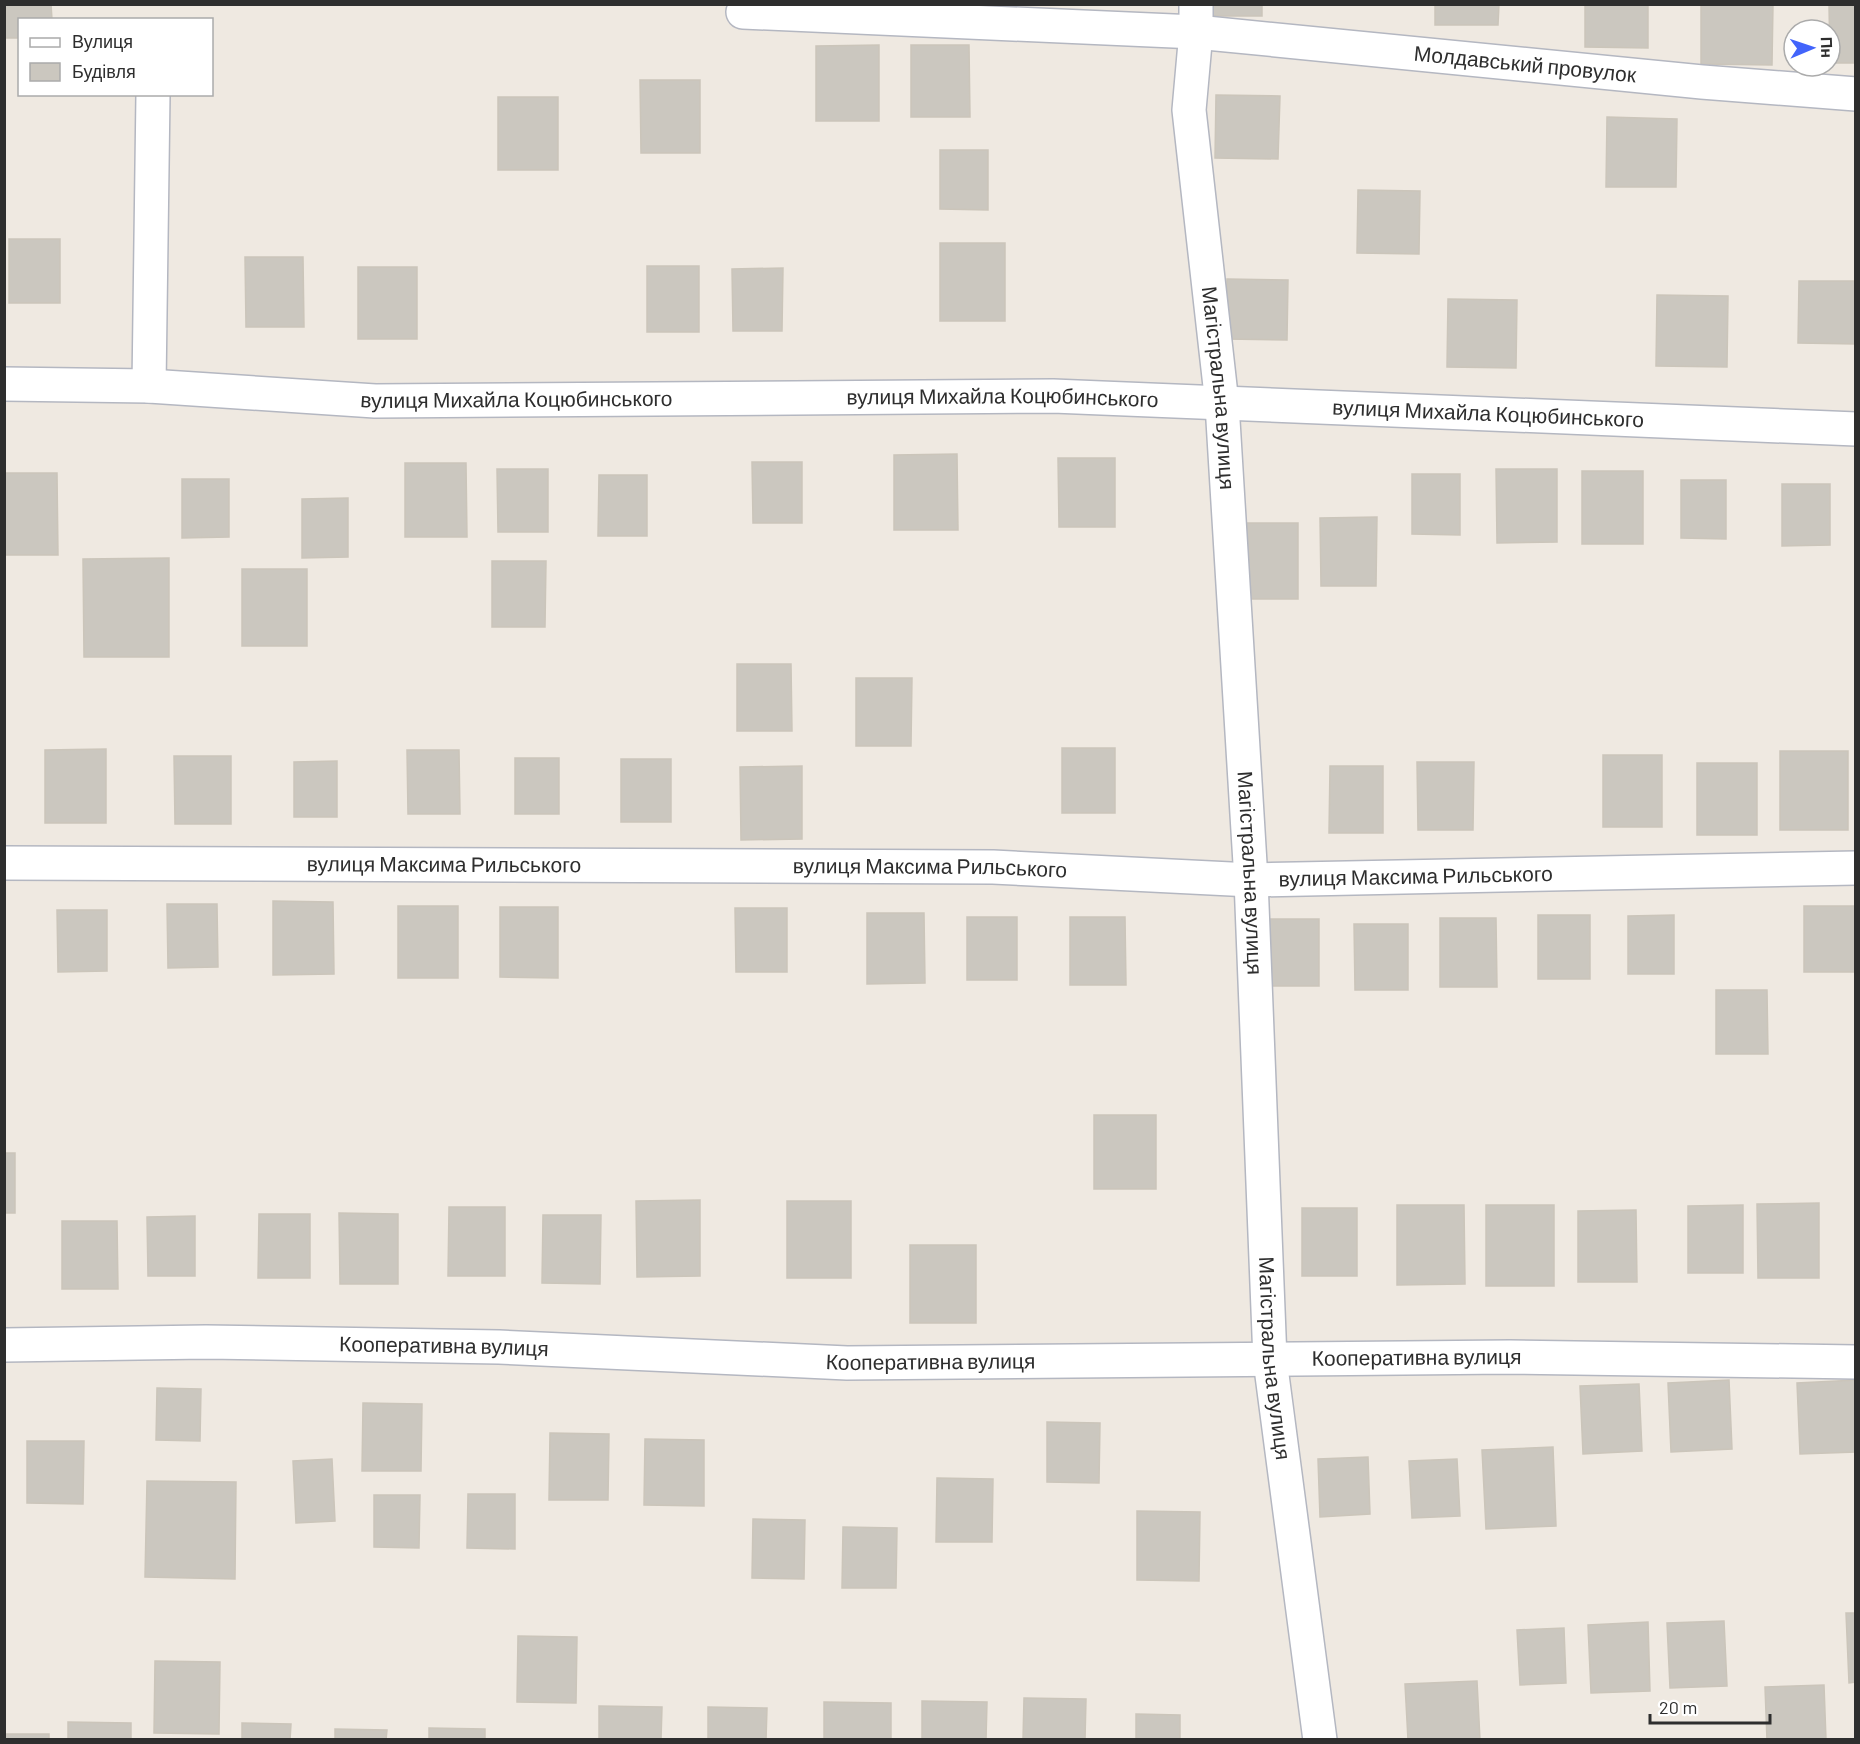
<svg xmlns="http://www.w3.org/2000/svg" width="1860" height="1744" font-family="Barlow,sans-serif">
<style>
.building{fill:#cbc7bf;stroke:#cbc5ba;stroke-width:1.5}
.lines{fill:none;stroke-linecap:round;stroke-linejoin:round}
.street-casing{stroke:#b4b7c1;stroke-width:36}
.street{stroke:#fff;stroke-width:33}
.labels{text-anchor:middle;stroke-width:5;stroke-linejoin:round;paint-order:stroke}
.street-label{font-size:21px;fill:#2e2e2e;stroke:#fff}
</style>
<rect width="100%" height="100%" fill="#efe9e1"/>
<path class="building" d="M4,4H51L52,20H20V38H4Z
M1206,4H1262V16H1206Z
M1435,4H1499L1498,25H1435Z
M1585,4H1648V48L1585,47Z
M1701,4H1773L1772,65L1701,64Z
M1829,4H1856V63H1830Z
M879,45V121H816V46Z
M911,45H969L970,117H911Z
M640,80H700V153H641Z
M1216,95L1280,96L1278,159L1215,158Z
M498,97H558V170H498Z
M1607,117L1677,119L1676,187H1606Z
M940,150H988V210L940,209Z
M1358,190L1420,191L1419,254L1357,253Z
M9,239H60V303H9Z
M940,243H1005V321H940Z
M245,257H303L304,327H246Z
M647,266H699V332H647Z
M358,267H417V339H358Z
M783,268L782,331H733L732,269Z
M1227,279L1288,280L1287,340L1226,339Z
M1799,281H1856V344L1798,343Z
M1657,295L1728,296L1727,367L1656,366Z
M1448,299L1517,300L1516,368L1447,367Z
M957,454L958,530H894V455Z
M1058,458H1115V527H1059Z
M752,462H802V523H753Z
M405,463H466L467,537H405Z
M497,469H548V532H498Z
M1496,469H1557V542L1497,543Z
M1582,471H1643V544H1582Z
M4,473H57L58,555H4Z
M1412,474H1460V535L1412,534Z
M599,475H647V536H598Z
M182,479H229V537L182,538Z
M1681,480H1726V539L1681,538Z
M1782,484H1830V545L1782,546Z
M348,498V557L302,558V499Z
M1377,517L1376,586H1321L1320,518Z
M1235,523H1298V599H1235Z
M169,558V657H84L83,559Z
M492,561H546L545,627H492Z
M242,569H307V646H242Z
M737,664H791L792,731H737Z
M856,678H912L911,746H856Z
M1062,748H1115V813H1062Z
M106,749V823H45V750Z
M407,750H459L460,814H408Z
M1780,751H1848V830H1780Z
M1603,755H1662V827H1603Z
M174,756H231V824H175Z
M515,758H559V814H515Z
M621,759H671V822H621Z
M337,761V817H294V762Z
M1417,762H1474L1473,830H1418Z
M1697,763H1757V835H1697Z
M802,766V839L741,840L740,767Z
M1330,766H1383V833H1329Z
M273,901L333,902L334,974L273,975Z
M167,904H217L218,967L168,968Z
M398,906H458V978H398Z
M1804,906H1856V972H1804Z
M500,907H558V978L500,977Z
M735,908H787V972H736Z
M57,910H107V971L58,972Z
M867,913H924L925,983L867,984Z
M1538,915H1590V979H1538Z
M1674,915V974H1628V916Z
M967,917H1017V980H967Z
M1070,917H1125L1126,985H1070Z
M1440,918H1496L1497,987H1440Z
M1264,919H1319V986H1265Z
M1354,924H1408V990H1355Z
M1716,990H1767L1768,1054H1716Z
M1094,1115H1156V1189H1094Z
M4,1153H15V1213H4Z
M700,1200V1276L637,1277L636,1201Z
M787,1201H851V1278H787Z
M1819,1203V1278H1758L1757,1204Z
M1397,1205H1464L1465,1284L1397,1285Z
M1486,1205H1554V1286H1486Z
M1743,1205V1273H1688V1206Z
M449,1207H505V1276H448Z
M1302,1208H1357V1276H1302Z
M1636,1210L1637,1282H1578V1211Z
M339,1213L398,1214V1284H340Z
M259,1214H310V1278H258Z
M543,1215H601L600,1284L542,1283Z
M195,1216V1276H148L147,1217Z
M62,1221H117L118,1289H62Z
M910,1245H976V1323H910Z
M1729,1380L1732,1449L1671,1452L1668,1383Z
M1856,1380V1452L1800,1454L1797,1383Z
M1639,1384L1642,1451L1583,1454L1580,1386Z
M157,1388L201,1389L200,1441L156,1440Z
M363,1403L422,1404L421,1471H362Z
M1047,1422L1100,1423L1099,1483L1047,1482Z
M550,1433L609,1434L608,1500H549Z
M645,1439L704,1440V1506L644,1505Z
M27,1441H84L83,1504L27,1503Z
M1553,1447L1556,1526L1486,1529L1482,1450Z
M1368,1457L1370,1514L1320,1517L1318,1459Z
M332,1459L335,1521L296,1523L293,1461Z
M1457,1459L1460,1516L1412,1518L1409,1461Z
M937,1478L993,1479L992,1542H936Z
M147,1481L236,1482L235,1579L145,1577Z
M468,1494H515V1549L467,1548Z
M374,1495H420L419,1548L374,1547Z
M1137,1511L1200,1512L1199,1581L1137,1580Z
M753,1519L805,1520L804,1579L752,1578Z
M843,1527L897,1528L896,1588H842Z
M1846,1613H1856V1682L1849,1683Z
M1724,1621L1727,1686L1670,1688L1667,1623Z
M1648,1622L1650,1691L1591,1693L1588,1625Z
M1564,1628L1566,1683L1520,1685L1517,1630Z
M518,1636L577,1637L576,1703L517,1702Z
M155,1661L220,1662L219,1734L154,1733Z
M1477,1681L1480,1740H1408L1405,1684Z
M1824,1685L1826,1740H1767L1765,1687Z
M1024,1698L1086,1699L1085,1740H1023Z
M922,1701L987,1702L986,1740H922Z
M824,1702L891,1703V1740H824Z
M599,1706L662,1707L661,1740H599Z
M708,1707L767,1708L766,1740H708Z
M1136,1714L1180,1715V1740H1136Z
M68,1722L131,1723V1740H68Z
M242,1723L291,1724L290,1740H242Z
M429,1728L485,1729V1740H429Z
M335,1729L387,1730L386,1740H335Z
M4,1734H49V1740H4Z"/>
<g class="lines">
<defs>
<g id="street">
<path id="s1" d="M1196,4V32L1189,110L1222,404L1251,880L1270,1360L1320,1740"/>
<path id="s2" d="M743,12L1196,32L1702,82L1856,94"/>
<path id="s3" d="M4,384L149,386L375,401L1053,396L1856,429"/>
<path d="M149,386L153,94"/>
<path id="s4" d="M4,863L993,867L1251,880L1856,868"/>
<path id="s5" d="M4,1345L206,1342L499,1347L847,1363L1510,1357L1856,1362"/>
</g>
</defs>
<use href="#street" class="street-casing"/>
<use href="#street" class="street"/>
</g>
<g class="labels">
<g class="street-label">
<text dy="7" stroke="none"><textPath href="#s2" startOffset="784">Молдавський провулок</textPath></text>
<text dy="7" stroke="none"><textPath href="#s1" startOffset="386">Магістральна вулиця</textPath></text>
<text dy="7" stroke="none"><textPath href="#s3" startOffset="513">вулиця Михайла Коцюбинського</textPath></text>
<text dy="7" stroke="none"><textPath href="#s3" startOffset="999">вулиця Михайла Коцюбинського</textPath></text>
<text dy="7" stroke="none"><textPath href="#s3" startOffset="1485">вулиця Михайла Коцюбинського</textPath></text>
<text dy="7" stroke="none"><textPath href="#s4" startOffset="440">вулиця Максима Рильського</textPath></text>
<text dy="7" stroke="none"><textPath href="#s4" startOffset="926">вулиця Максима Рильського</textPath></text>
<text dy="7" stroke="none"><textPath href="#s1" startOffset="872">Магістральна вулиця</textPath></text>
<text dy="7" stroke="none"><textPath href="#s4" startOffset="1412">вулиця Максима Рильського</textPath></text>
<text dy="7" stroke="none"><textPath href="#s5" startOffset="440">Кооперативна вулиця</textPath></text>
<text dy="7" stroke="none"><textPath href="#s1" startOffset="1358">Магістральна вулиця</textPath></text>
<text dy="7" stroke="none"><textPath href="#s5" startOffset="1413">Кооперативна вулиця</textPath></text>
<text dy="7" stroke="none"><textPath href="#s5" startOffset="927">Кооперативна вулиця</textPath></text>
</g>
</g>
<rect width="1860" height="1744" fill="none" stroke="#2e2e2e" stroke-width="12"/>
<rect x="18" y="18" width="195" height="78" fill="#ffffff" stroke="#ababab" stroke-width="1.5"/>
<rect x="30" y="38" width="30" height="9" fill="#ffffff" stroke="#ababab" stroke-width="1.5"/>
<text x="72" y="48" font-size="18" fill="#2e2e2e">Вулиця</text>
<rect x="30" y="63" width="30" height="18" fill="#cbc7bf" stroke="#ababab" stroke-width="1.5"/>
<text x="72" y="78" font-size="18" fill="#2e2e2e">Будівля</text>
<g transform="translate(1812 48) rotate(88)"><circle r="28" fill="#ffffff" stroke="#ababab" stroke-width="1.5"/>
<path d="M0-4.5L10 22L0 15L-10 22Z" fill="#4264fb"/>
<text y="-9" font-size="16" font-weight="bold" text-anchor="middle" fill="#2e2e2e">Пн</text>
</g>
<path d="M1650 1714v9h120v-9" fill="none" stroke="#2e2e2e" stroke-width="3"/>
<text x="1659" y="1714" font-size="18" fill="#2e2e2e" stroke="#ffffff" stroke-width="4.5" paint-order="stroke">20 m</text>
</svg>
